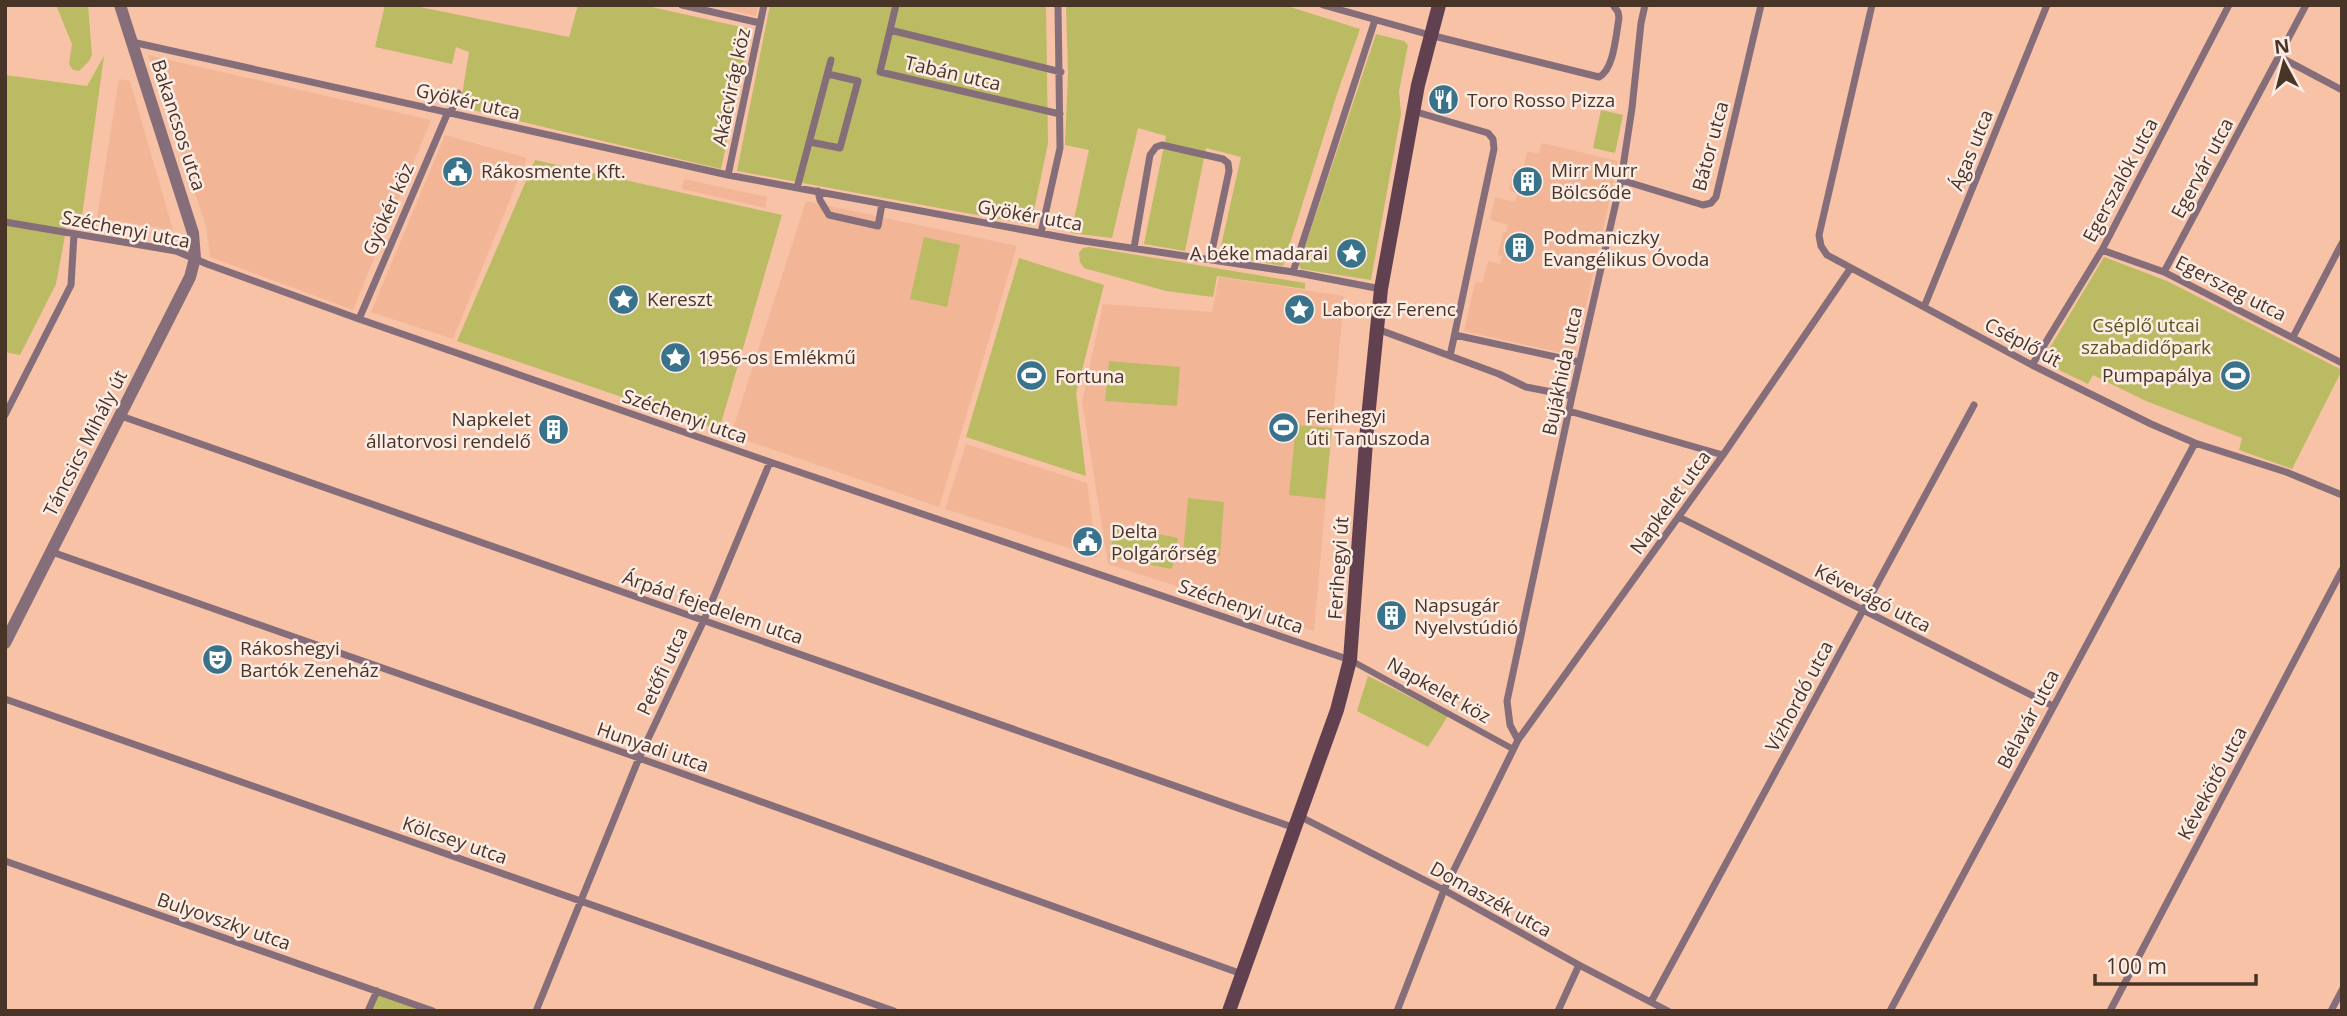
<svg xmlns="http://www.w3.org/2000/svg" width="2347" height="1016" font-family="'Open Sans',sans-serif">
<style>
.built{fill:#f2b697}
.green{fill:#babb63}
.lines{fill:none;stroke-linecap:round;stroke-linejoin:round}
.pedestrian{stroke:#856e79;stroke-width:6}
.minor{stroke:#856e79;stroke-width:7}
.tertiary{stroke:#856e79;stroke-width:12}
.secondary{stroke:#614150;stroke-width:14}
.labels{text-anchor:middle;stroke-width:5;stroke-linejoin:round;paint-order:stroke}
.street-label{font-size:19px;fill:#493428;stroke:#fdece4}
.poi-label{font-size:19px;fill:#493428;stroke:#fdece4;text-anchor:start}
.park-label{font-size:19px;fill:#57571d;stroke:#fdece4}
</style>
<rect width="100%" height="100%" fill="#f7c2a6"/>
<path class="built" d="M707,5H758L756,16Z
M148,55L431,120L353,310L210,257L206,226Z
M119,79L130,81L173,230L97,218Z
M445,135L527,158L453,339L371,312Z
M1542,143L1618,161L1575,356L1464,331L1475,282L1482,283L1488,261L1500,264L1502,256L1498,255L1503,232H1506L1508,225L1490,220L1495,197L1515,202L1517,193L1509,191L1513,169L1523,171L1527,151L1539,154Z
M684,179L767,197L765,208L682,189Z
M806,201L1017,246L939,507L731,435Z
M1219,277L1344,296L1314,631L1108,564L1082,401L1103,304L1212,312Z
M966,444L1087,483L1097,557L945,509Z"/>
<path class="green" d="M56,5H88L92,55L89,61L79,71L73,70L69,64L72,44Z
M385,5H410L569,37L578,5H643L750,29L721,169L460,107L469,52L456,47L452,64L375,47Z
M770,5H1046L1048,143L1031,225L737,171Z
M1066,5H1284L1360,29L1337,94L1283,266L1219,255L1241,157L1206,148L1185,251L1144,244L1166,136L1138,128L1112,238L1071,233L1089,150L1065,145L1068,74Z
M1376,34L1404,41L1408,45L1399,91L1401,114L1371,280L1301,269L1299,265Z
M104,56L82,216L69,214L56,284L20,355L5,352V75L87,86Z
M1601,110L1623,115L1615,153L1593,148Z
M535,160L782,215L719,430L457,341Z
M924,237L960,245L947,307L910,299Z
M1089,247L1305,283V289L1217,276L1213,297L1166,291L1084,268L1080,262L1079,253L1083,248Z
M2104,257L2167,281L2342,370L2292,469L2239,450L2242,438L2146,401L2093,375L2088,384L2061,371L2045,356Z
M1019,258L1104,285L1076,393L1086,476L966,437Z
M1109,361L1180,367L1177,406L1105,401Z
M1296,425L1332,428L1325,499L1289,495Z
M1188,498L1224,502L1220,556L1183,553Z
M1115,525L1178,538L1172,569L1109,557Z
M1368,676L1448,716L1428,747L1357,711Z
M377,991L433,1011H368Z"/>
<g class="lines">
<path class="pedestrian" d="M1352,661L1513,749"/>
<path class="minor" d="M682,5L760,23
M896,5L880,72L1060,114
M1323,5L1430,35L1599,77C1614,70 1616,34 1619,18L1618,12L1613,5
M1872,5L1819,235L1821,246L1827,255L2032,365L2151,424L2195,443L2286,472L2342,495
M890,30L1061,72
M132,42L728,175L1077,240L1293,272L1381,289
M2280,57L2342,90
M1413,111L1488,133L1493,139L1494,149L1450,356
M451,113L458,93
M810,142L840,148L858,81L828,74
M728,175L764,5
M1621,180L1703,205L1711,203L1716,197L1761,5
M797,188L831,60
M818,191L820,200L829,215L878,226L882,204
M5,222L176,251L207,264L359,319L770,462L1350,660
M1041,233L1060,148L1058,5
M1134,248L1150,155L1156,147L1162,145L1223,159L1228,163L1229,171L1210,260
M2102,250L2164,272L2342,363
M1293,272L1375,20
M2164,272L2306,5
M1924,307L2047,5
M359,319L448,112
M1377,329L1499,374L1526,387L1572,396
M1455,335L1579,362
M2293,337L2342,243
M2032,365L2102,250L2229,5
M1569,411L1723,455
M5,415L71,285L74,234
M121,416L1295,828
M1679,517L2053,706
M52,552L639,758L1242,974
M5,699L894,1011
M1518,740L1510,725L1507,701L1572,396L1621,180L1632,108L1641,23L1645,5
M1299,816L1444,890L1579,965L1668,1011
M5,861L433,1011
M1651,1002L1974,405
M368,1011L377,991
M536,1011L639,758L704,620L770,462
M1397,1011L1444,890L1518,740L1723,455L1850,269
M1558,1011L1579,965
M1890,1011L2195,443
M2110,1011L2342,570
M2331,1011L2342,990"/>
<path class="tertiary" d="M5,643L190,277L195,258L193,233L120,5"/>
<path class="secondary" d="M1229,1011L1337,710L1350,660L1367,428L1381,289L1418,85L1439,5"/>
</g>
<defs>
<symbol id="restaurant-disc" viewBox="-11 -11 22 22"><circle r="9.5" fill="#38728b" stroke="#fdece4"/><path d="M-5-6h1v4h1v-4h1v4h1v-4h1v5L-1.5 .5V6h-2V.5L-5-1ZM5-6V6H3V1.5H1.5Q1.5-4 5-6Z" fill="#fff"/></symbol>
<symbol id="civic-disc" viewBox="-11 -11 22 22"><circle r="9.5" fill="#38728b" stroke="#fdece4"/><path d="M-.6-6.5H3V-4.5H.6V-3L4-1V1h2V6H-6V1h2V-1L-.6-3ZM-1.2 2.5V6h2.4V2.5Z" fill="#fff"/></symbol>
<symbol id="building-disc" viewBox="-11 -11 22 22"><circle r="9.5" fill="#38728b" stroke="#fdece4"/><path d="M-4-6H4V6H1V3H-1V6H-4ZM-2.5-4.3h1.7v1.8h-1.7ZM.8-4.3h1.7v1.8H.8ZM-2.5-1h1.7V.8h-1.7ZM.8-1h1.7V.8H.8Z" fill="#fff"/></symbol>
<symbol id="sight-disc" viewBox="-11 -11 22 22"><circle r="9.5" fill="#38728b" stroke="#fdece4"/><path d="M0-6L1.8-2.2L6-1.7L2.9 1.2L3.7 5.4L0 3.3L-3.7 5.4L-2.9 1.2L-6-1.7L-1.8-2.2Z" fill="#fff"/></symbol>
<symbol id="stadium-disc" viewBox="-11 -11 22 22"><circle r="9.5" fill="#38728b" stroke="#fdece4"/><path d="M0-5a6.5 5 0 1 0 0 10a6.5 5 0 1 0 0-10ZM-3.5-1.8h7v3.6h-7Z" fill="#fff"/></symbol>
<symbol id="theatre-disc" viewBox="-11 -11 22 22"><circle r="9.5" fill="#38728b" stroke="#fdece4"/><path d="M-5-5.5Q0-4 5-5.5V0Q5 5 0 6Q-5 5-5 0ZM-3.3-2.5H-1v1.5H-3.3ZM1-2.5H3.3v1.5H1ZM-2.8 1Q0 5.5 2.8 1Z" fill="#fff"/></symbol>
</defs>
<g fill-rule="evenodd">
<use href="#restaurant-disc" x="1426" y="82" width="35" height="35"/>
<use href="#civic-disc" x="440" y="154" width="35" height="35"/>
<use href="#building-disc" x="1510" y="164" width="35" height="35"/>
<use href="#building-disc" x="1502" y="230" width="35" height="35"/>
<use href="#sight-disc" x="1334" y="236" width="35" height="35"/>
<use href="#sight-disc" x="606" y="282" width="35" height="35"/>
<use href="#sight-disc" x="1282" y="292" width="35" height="35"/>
<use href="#sight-disc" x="658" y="340" width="35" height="35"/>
<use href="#stadium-disc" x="2218" y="358" width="35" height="35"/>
<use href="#stadium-disc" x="1014" y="358" width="35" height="35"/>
<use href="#stadium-disc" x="1266" y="410" width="35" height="35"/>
<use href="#building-disc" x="536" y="412" width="35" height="35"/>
<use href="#civic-disc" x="1070" y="524" width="35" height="35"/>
<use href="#building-disc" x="1374" y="598" width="35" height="35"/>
<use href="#theatre-disc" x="200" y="642" width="35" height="35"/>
</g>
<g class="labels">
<g class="street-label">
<text transform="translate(953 73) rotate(13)" y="7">Tabán utca</text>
<text transform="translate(731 87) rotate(-78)" y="7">Akácvirág köz</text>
<text transform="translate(468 101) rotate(13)" y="7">Gyökér utca</text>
<text transform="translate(179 125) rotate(72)" y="7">Bakancsos utca</text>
<text transform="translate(1710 146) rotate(-75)" y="7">Bátor utca</text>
<text transform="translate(1971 150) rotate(-68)" y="7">Ágas utca</text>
<text transform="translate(2202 168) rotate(-62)" y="7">Egervár utca</text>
<text transform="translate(2120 180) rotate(-62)" y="7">Egerszalók utca</text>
<text transform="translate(388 209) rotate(-66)" y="7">Gyökér köz</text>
<text transform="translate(1030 215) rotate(10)" y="7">Gyökér utca</text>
<text transform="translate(126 229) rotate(11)" y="7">Széchenyi utca</text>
<text transform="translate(2231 288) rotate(27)" y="7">Egerszeg utca</text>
<text transform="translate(2023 342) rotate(28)" y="7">Cséplő út</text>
<text transform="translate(1562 371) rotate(-78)" y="7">Bujákhida utca</text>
<text transform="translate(685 416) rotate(19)" y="7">Széchenyi utca</text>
<text transform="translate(85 443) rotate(-63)" y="7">Táncsics Mihály út</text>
<text transform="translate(1670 502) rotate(-54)" y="7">Napkelet utca</text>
<text transform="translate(1338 568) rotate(-86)" y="7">Ferihegyi út</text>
<text transform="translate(1873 598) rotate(27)" y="7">Kévevágó utca</text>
<text transform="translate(1241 606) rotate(19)" y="7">Széchenyi utca</text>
<text transform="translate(713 607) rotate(19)" y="7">Árpád fejedelem utca</text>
<text transform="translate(662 671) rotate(-65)" y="7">Petőfi utca</text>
<text transform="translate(1439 690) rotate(29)" y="7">Napkelet köz</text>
<text transform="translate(1799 696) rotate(-62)" y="7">Vízhordó utca</text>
<text transform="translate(2028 719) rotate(-62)" y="7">Bélavár utca</text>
<text transform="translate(653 747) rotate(19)" y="7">Hunyadi utca</text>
<text transform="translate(2212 783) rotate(-62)" y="7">Kévekötő utca</text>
<text transform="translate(455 840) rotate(19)" y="7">Kölcsey utca</text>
<text transform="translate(1491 899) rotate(29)" y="7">Domaszék utca</text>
<text transform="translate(224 921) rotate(19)" y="7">Bulyovszky utca</text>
</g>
<g class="poi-label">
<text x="1467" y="107">Toro Rosso Pizza</text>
<text x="1551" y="177">Mirr Murr<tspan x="1551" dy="22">Bölcsőde</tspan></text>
<text x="481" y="178">Rákosmente Kft.</text>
<text x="1543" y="244">Podmaniczky<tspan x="1543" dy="22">Evangélikus Óvoda</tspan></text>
<text x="1328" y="260" text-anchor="end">A béke madarai</text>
<text x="647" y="306">Kereszt</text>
<text x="1322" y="316">Laborcz Ferenc</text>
<text x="698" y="364">1956-os Emlékmű</text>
<text x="2212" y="382" text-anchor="end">Pumpapálya</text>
<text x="1055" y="383">Fortuna</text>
<text x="1306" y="423">Ferihegyi<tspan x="1306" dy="22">úti Tanuszoda</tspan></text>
<text x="531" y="426" text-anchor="end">Napkelet<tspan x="531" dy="22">állatorvosi rendelő</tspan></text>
<text x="1111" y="538">Delta<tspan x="1111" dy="22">Polgárőrség</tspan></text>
<text x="1414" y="612">Napsugár<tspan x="1414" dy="22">Nyelvstúdió</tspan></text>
<text x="240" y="655">Rákoshegyi<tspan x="240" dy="22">Bartók Zeneház</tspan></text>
</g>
<g class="park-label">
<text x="2146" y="332">Cséplő utcai<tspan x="2146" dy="22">szabadidőpark</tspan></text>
</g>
</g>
<rect width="2347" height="1016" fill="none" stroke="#493428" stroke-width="14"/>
<g transform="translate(2284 63) rotate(353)" stroke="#fdece4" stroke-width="5" paint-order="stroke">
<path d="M0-5L12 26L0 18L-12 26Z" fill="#493428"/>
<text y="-10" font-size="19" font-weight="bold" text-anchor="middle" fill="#493428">N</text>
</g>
<path d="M2095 974v10h161v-10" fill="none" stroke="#493428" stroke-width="3.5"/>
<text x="2106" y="974" font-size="21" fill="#493428" stroke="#fdece4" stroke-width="5" paint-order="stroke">100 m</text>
</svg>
